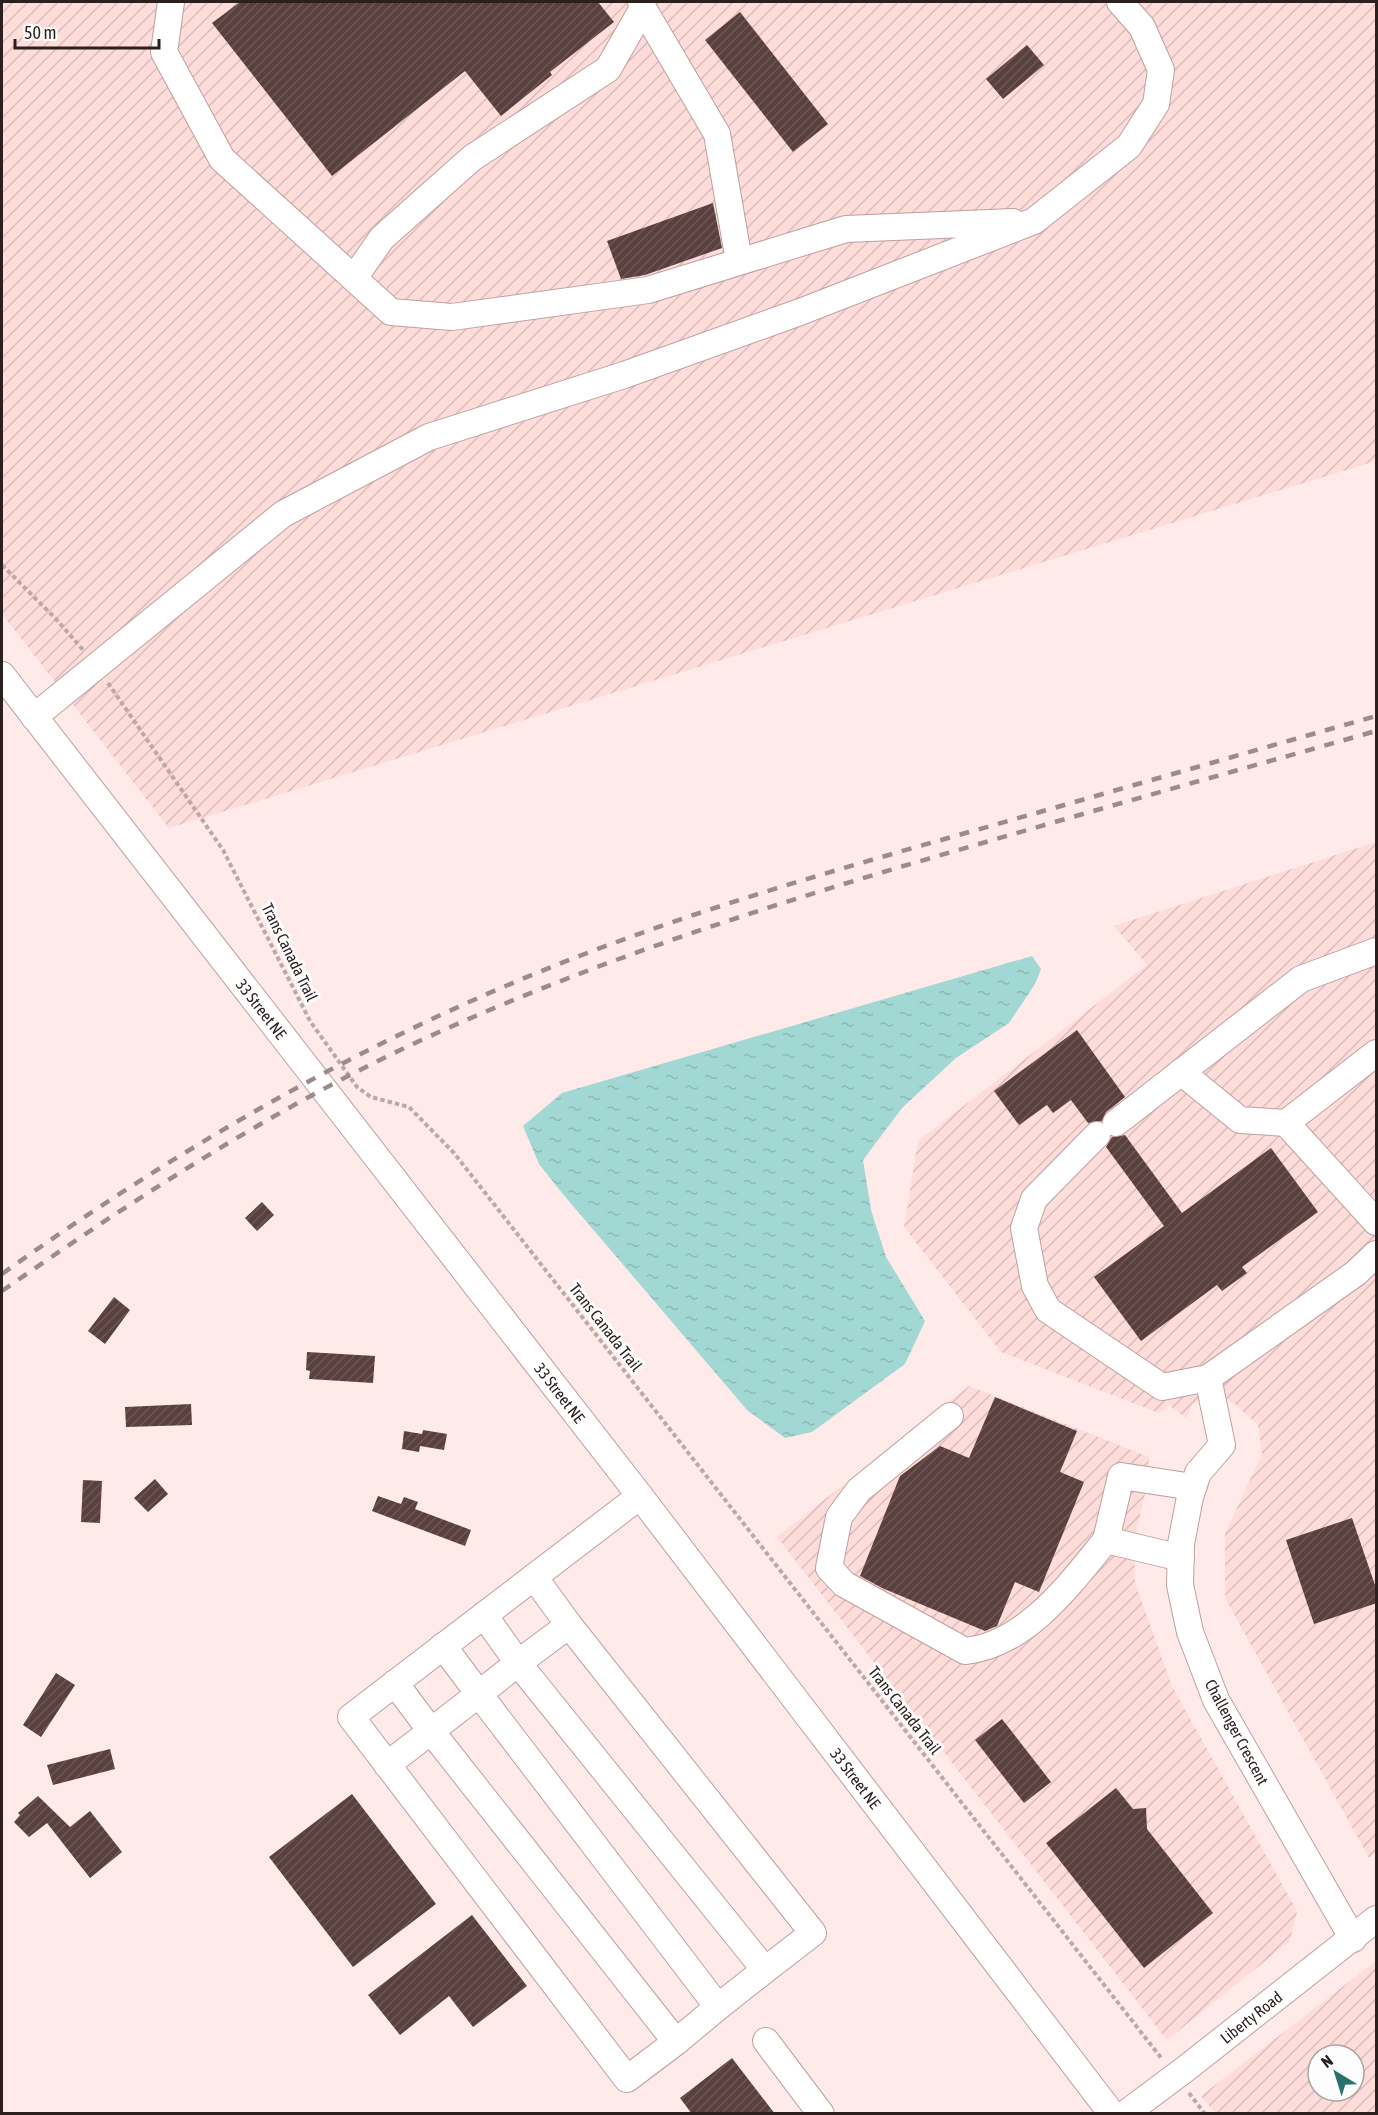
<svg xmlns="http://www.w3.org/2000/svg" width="1378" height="2115" font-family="'Asap Condensed',sans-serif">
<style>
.industrial{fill:url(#industrial-furrows);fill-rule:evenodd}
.water{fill:url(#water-ripples)}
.building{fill:url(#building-hatch)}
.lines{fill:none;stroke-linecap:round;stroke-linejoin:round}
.minor-casing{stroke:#be9f9d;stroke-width:28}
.path{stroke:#baa9a8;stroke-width:4;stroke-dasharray:4.5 3;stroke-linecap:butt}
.minor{stroke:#fff;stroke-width:26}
.rail{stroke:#9b8b8a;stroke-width:4.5;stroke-dasharray:10 10;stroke-linecap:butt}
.labels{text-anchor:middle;stroke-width:6;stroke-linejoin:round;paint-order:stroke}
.street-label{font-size:16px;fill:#2c201f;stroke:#fdfdfd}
</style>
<defs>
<pattern id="industrial-furrows" width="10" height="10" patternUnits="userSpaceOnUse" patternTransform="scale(1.5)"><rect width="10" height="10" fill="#fedcda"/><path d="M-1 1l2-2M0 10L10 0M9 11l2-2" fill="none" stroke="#dabcbb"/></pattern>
<pattern id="water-ripples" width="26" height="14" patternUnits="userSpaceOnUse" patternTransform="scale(1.5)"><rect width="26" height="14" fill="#a2d8d3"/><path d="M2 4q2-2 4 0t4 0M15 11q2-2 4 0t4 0" fill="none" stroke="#8cb9b5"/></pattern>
<pattern id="building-hatch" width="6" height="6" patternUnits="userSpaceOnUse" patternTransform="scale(1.5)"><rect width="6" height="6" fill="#593f3d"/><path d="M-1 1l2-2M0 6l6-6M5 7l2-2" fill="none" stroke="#6e5856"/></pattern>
</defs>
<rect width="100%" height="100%" fill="#feeae9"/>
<path class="industrial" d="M2,2H1376V461L169,828L2,614Z
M1376,842V1852L1369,1858L1225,1598V1534L1262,1454L1258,1425L1236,1405L1219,1395L1193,1403L1186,1418L1169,1405L1159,1413L1001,1352L904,1227L918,1141L1147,965L1114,926Z
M969,1386L1149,1457L1148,1480L1134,1542L1135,1583L1172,1686L1297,1911L1290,1941L1167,2040L777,1537Z
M1376,1961V2113H1215L1201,2096ZM1318,2055H1354V2091H1318Z"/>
<path class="water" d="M1032,956L1041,969L1035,984L1009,1023L956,1058L902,1108L863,1160L871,1210L886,1257L925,1321L905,1364L812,1432L785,1438L747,1410L562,1193L539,1164L523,1126L562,1093Z"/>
<path class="building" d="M240,2H598L614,22L550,72L552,75L501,116L465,71L332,176L212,23Z
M740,12L828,124L793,152L705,40Z
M1027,45L1044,65L1003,99L986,79Z
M713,203L722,248L645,275L621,279L607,241Z
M1077,1030L1125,1097L1106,1112L1102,1121L1088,1123L1071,1100L1053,1113L1047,1105L1019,1125L994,1091Z
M1125,1135L1182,1213L1271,1148L1318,1212L1242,1267L1247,1273L1222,1291L1217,1285L1141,1341L1094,1277L1164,1226L1106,1147L1112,1137Z
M262,1202L274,1215L257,1231L245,1218Z
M114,1297L130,1310L105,1344L88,1331Z
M307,1352L375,1356L373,1383L309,1379L310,1371L306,1370Z
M995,1397L1077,1431L1060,1472L1084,1482L1039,1592L1015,1582L997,1626L985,1631L882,1588L860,1576L900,1476L940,1446L969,1458Z
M191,1404L192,1425L126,1427L125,1407Z
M423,1430L447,1434L444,1450L420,1446L419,1452L402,1449L404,1431L422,1434L420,1443Z
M155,1479L168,1494L148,1512L134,1498Z
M83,1480L102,1481L100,1523L81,1522Z
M378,1496L401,1504L404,1497L418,1502L415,1509L471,1530L465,1546L372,1511Z
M1352,1518L1377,1591V1603L1314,1624L1286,1540Z
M56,1673L75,1685L41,1737L23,1725Z
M1002,1719L1051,1782L1024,1803L975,1740Z
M110,1749L115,1769L53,1785L47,1765Z
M1116,1788L1133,1809L1146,1808L1147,1829L1213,1913L1144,1968L1046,1843Z
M352,1794L436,1904L353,1967L269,1857Z
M38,1796L70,1827L90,1811L122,1852L90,1878L47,1823L29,1837L14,1822L20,1815L18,1813Z
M472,1915L527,1986L473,2027L449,1996L400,2035L368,1995Z
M732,2058L775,2114H692L680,2098Z"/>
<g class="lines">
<defs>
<g id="minor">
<path d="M171,2L164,52L222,159L391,312L452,317L648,290L846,229L1013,222"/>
<path d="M643,8L717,134L739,261"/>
<path d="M354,278L382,238L472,158L608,69L643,8L641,2"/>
<path id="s1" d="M2,675L640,1496L1112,2114"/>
<path d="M34,717L283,514L429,437L624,375L800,312L1034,221L1129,146L1156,104L1161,70L1142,27L1120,2"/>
<path d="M1181,1072L1240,1120L1286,1123L1376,1222"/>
<path d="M1116,1123L1301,979L1376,951"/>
<path d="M1286,1123L1376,1053"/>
<path d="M1097,1135L1034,1199L1024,1228L1035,1286L1048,1310L1162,1387L1208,1378"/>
<path d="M950,1416L859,1490L839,1517L829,1568L844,1584L965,1651C1026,1645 1070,1584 1106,1540L1181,1558"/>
<path d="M640,1496L351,1717L627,2079L676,2042L431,1731L479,1694L718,2007L765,1970L518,1663L569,1625L813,1933L765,1970"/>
<path d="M1106,1540L1121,1476L1193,1487"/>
<path d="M534,1577L569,1625"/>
<path d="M443,1646L479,1694L518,1663L484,1615"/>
<path d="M387,1765L431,1731L395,1683"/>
<path d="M1353,1939L1216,1700L1190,1632L1180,1585L1181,1544L1190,1497L1198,1473L1222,1445L1208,1378L1356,1273L1376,1254"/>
<path d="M766,2041L821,2114"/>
<path d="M676,2042L718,2007"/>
<path id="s2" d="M1125,2114L1184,2070L1376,1919"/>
</g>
</defs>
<use href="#minor" class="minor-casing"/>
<path class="path" d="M2,565L56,619L84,651
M108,683L223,850L310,1021L357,1087L371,1097L409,1107L454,1153L1162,2059
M1189,2093L1205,2114"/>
<use href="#minor" class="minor"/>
<path class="rail" d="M2,1274C191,1139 395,1023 614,943C738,897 867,861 994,825C1121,789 1249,752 1376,716
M2,1291C133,1200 268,1112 413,1044C598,958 791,898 986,842C1116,804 1246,768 1376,731"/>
</g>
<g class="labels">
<g class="street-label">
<text transform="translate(290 952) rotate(64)" y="6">Trans Canada Trail</text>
<text dy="6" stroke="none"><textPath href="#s1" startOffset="423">33 Street NE</textPath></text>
<text transform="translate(606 1327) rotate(52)" y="6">Trans Canada Trail</text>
<text dy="6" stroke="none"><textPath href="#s1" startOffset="909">33 Street NE</textPath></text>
<text transform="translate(905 1710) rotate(52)" y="6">Trans Canada Trail</text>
<text transform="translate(1237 1732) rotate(62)" y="6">Challenger Crescent</text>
<text dy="6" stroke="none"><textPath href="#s1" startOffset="1395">33 Street NE</textPath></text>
<text dy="6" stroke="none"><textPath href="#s2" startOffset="159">Liberty Road</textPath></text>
</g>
</g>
<rect width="1378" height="2115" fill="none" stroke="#2c201f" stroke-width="6"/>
<g transform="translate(1336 2073) rotate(322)"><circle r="28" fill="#fdfdfd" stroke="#a9a5a4" stroke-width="1.5"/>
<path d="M0-4.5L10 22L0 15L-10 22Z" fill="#28716d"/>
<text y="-9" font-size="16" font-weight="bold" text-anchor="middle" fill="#2c201f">N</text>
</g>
<path d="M15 39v9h144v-9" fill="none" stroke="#2c201f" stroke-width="3"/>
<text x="24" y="39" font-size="18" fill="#2c201f" stroke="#fdfdfd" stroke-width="4.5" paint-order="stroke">50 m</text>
</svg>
